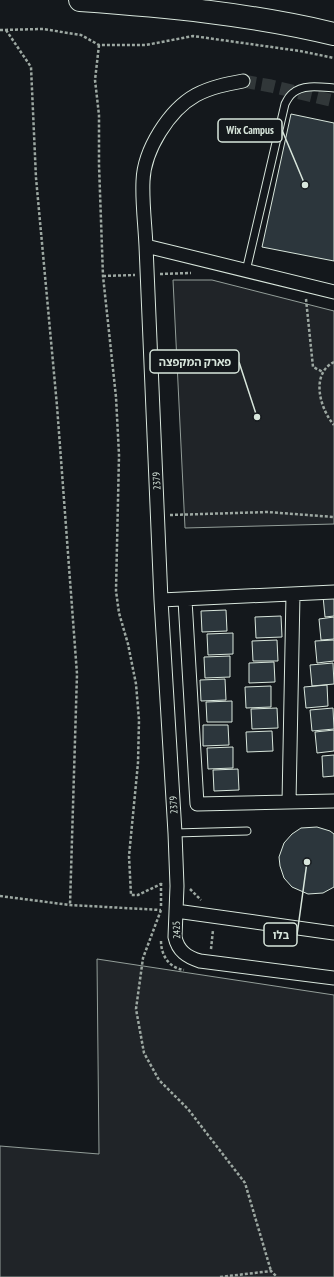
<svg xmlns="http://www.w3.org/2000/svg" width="334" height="1277" font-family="'PT Sans Narrow','Noto Sans Hebrew',sans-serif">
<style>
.green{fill:#202428;stroke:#939e99}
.building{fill:#2c363c;stroke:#d8e6dc}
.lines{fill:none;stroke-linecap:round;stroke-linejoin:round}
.street-tunnel{stroke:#313739;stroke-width:13;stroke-dasharray:13 6;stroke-linecap:butt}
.lane-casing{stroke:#d8e6dc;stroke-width:9}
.street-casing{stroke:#d8e6dc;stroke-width:15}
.highway-casing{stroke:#d8e6dc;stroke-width:24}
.path{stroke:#9da8a2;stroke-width:2.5;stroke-dasharray:3 2;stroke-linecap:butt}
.lane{stroke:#14181c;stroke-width:7}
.street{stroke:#14181c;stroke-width:13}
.highway{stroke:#14181c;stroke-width:22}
.labels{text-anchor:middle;stroke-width:3;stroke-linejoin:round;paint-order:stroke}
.street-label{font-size:10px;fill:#d8e6dc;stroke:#14181c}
.leader{fill:none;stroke:#d8e6dc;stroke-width:1.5}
.callout-dot{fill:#d8e6dc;stroke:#14181c;stroke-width:1.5}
.callout{fill:#14181c;stroke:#d8e6dc;stroke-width:1.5}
.callout-label{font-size:11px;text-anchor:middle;font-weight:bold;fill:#d8e6dc}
</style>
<rect width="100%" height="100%" fill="#14181c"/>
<path class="green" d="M173,280H212L334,311V524L185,528Z
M97,959L334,995V1277H0V1146L99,1154Z"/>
<path class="building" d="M291,114L334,123V261L262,247Z
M334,595V616L325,617L323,596Z
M226,610L227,631L202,632L201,611Z
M281,616L282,637L256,638L255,617Z
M334,617V639L321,640L319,619Z
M233,633V654L208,655L207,634Z
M277,640L278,661H253L252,641Z
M334,640V661L317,663L315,641Z
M230,656V677L205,678L204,657Z
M274,662L275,682L249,683V663Z
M333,663L334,684L312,686L310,665Z
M225,679L226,700L201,701L200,680Z
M327,685L328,706L306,708L304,687Z
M271,686V707L246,708L245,687Z
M232,701V722H207L206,702Z
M277,708L278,728L252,729L251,709Z
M333,708L334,729L312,731L310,710Z
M203,725H228L229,745L203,746Z
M334,730V751L317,753L315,732Z
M272,731L273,751L247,752L246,732Z
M233,747V768L208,769L207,748Z
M334,755V776L323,777L322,756Z
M238,769L239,790L214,791L213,770Z
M317,827L330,831L334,834V887L323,893L308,894L292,887L284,878L280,866L279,857L284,843L292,834L301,828Z"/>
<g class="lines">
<path class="street-tunnel" d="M243,81L271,86L334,101"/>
<defs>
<path id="lane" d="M246,271L285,104C287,100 290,95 293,93C303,84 321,87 334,88
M175,833L247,831"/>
<path id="street" d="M146,246C145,224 142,202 143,181C144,150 169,110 196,95C211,87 227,84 243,81
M334,292L146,246L161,600L175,833L177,886L175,937C178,951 187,957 200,961L334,978
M161,600L334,592
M185,600L197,804L334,801
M289,802L293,594
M176,911L334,933"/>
<path id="highway" d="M80,0C165,6 251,14 334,34"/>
</defs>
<use href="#lane" class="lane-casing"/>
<use href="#street" class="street-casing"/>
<use href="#highway" class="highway-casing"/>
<path class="path" d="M0,30L43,29L81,35L99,45H146L193,36L300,51L334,58
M6,30L31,67L36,178L57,406L77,674L70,905
M99,45L95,80L99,115V165L103,276L116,397L119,455L116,591L119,613L128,644L136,684L139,720L138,763L129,856L131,895H138L161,884L164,885
M160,274L191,273
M103,276L135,275
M306,299L313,367L323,372
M334,362C310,374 320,409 334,425
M170,515L268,512L334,517
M190,889L201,900
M0,896L70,905L161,910
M161,906V884
M161,910L143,958L136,1009L144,1053L159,1080L188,1109L245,1183L271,1271
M161,941C161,955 169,968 184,970
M211,949L213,930
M220,1277L271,1271L277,1277"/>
<use href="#lane" class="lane"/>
<use href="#street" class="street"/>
<use href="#highway" class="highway"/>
</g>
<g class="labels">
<g class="street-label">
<text transform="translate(156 481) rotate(-93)" y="4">2379</text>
<text transform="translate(173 805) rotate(-93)" y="4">2379</text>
<text transform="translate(176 930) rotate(-92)" y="4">2425</text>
</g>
</g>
<path class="leader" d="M305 185L282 130M257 417L239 362M307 862L297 935"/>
<g class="callout-dot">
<circle cx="305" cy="185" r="4"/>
<circle cx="257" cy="417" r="4"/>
<circle cx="307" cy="862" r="4"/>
</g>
<g class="callout">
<rect x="218" y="119" width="64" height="23" rx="4"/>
<rect x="150" y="350" width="89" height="23" rx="4"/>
<rect x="264" y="923" width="33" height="23" rx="4"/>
</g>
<g class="callout-label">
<text x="250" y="134">Wix Campus</text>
<text x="195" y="366">פארק המקפצה</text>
<text x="281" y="939">בלו</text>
</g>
</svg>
